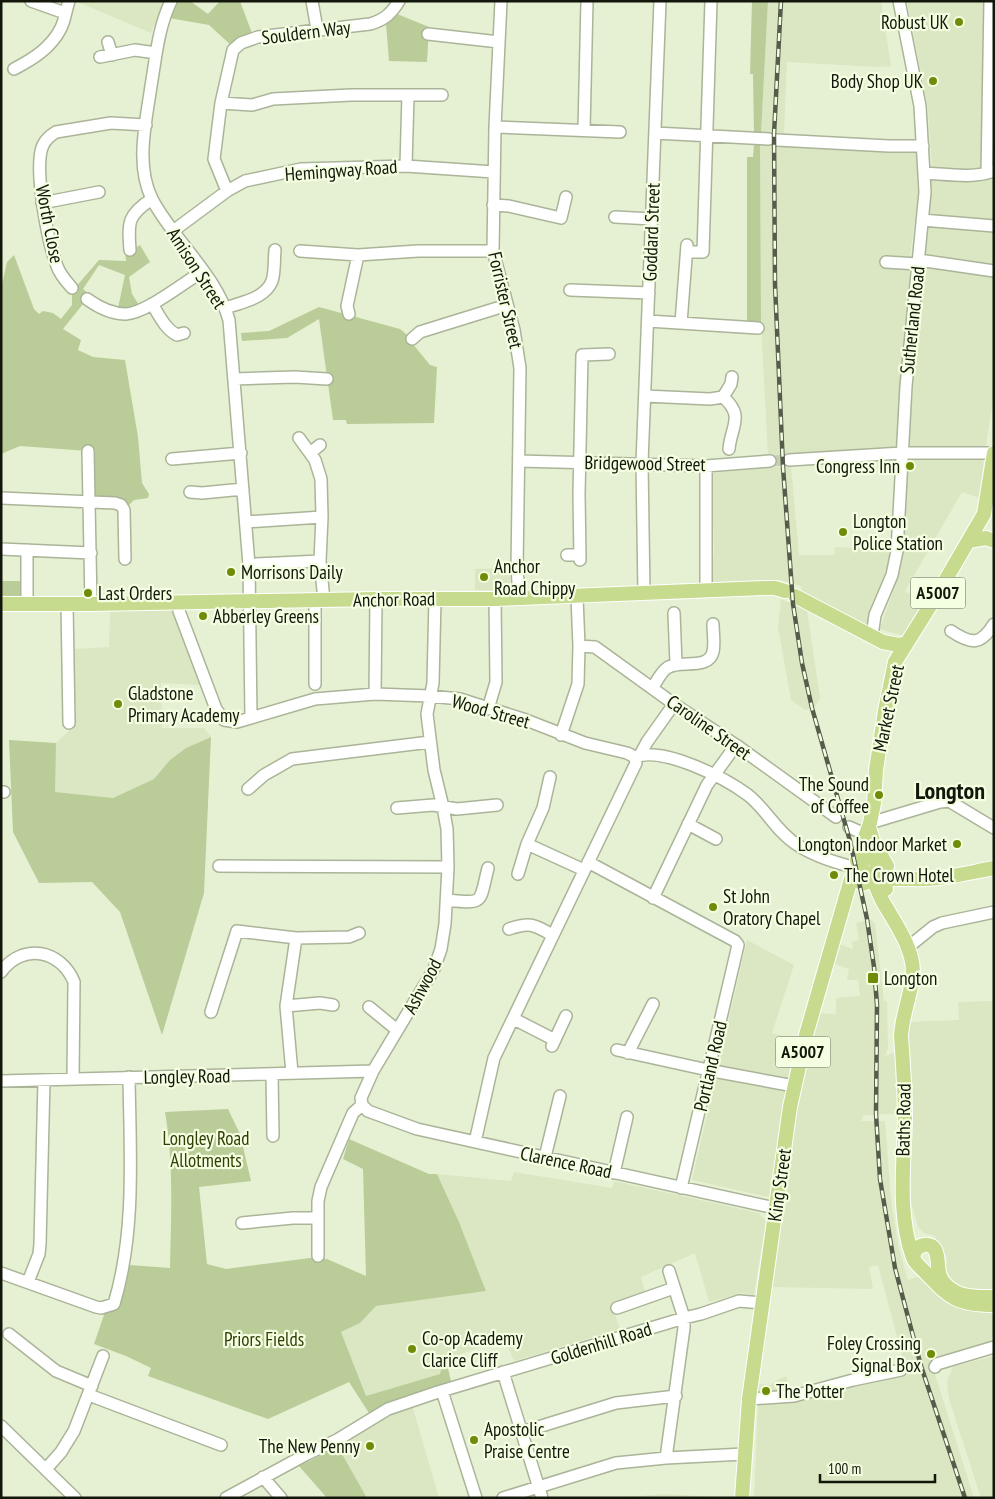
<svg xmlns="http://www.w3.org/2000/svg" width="995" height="1499" font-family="'PT Sans Narrow',sans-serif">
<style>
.built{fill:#dae7c2}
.green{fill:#bacc98}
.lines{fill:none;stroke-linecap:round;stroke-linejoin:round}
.minor-tunnel{stroke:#c6d0b5;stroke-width:11;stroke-dasharray:11 5.5;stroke-linecap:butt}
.minor-casing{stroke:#aab498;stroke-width:14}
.major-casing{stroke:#fff;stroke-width:16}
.minor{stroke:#fff;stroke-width:11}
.major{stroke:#c6db8e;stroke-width:14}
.rail-casing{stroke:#565c4b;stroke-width:4.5}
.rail{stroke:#f4fee0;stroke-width:2.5;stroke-dasharray:8;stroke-linecap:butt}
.poi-dot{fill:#6f8c09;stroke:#f4fee0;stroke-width:2}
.labels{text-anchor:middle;stroke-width:4.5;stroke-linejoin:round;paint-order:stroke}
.shield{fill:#f4fee0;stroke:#565c4b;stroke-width:1}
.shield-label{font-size:18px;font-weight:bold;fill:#12160b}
.poi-label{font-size:19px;fill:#12160b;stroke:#f4fee0;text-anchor:start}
.street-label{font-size:19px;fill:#12160b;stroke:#f4fee0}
.park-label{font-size:19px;fill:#313f05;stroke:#f4fee0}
.district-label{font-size:24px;font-weight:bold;fill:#12160b;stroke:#f4fee0}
</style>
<rect width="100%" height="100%" fill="#e6f1d3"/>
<path class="built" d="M75,1H164L151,33Z
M768,1H881L891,66L878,67L787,62L784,134L761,133Z
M907,1H984L983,170L932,169L928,109Z
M760,144L916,150L918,195L910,257L886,255L885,265L910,268L896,448L768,456L761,324Z
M994,173V266L926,257L929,178Z
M923,265L994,274V393L985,452L907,448Z
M984,457L980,498L962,492L905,591L923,601L904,636L880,629L897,579L903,550L908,458Z
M791,466L799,555H834L835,547L891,549L886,569L867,627L802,592L801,586L780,580L711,582L714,552L712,473Z
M510,568V591L475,590V569Z
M781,599L807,610L820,698L815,707L805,710L791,700L778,627Z
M110,608H174L200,685L161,683L162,728H204L211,737L186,748L170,760L154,779L113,798L54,792L56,743L76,724L73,649L109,647Z
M871,920L875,923L884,1001H887L888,1049L885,1056L895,1052L897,1114L864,1115L861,1121H885L891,1200L899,1249L908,1280L917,1277L924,1280L990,1311L994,1315V1331L992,1339L986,1345L939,1358L934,1371L974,1498H754L758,1403L825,1393L907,1375L878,1265L869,1267L873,1289L771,1287L796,1112L817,1013L836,1014V998L860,996L858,980H847L849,969L832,963L839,944L853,949L852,942L859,940L856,923Z
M747,940L794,965L772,1033L795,1039L769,1197L692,1180Z
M994,1001V1292L965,1290L951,1280L946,1269L947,1259L942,1247L934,1236L924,1233L918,1227L911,1203L910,1181L912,1088L909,1056V1022L959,1020L958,1002Z
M514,1172L612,1188L614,1181L759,1213L766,1221L754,1295L742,1293L709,1302L695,1253L641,1277L646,1297L613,1308L620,1329L514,1361L504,1338L446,1360L443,1363L440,1374L366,1396L341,1332L360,1323L376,1306L486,1290L459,1222L437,1174L511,1181Z
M994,1356V1498H981L949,1399L947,1381L953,1367Z
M785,1377H787L789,1395L756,1397L758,1384L771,1385L778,1379Z
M412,1405L439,1498H367L338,1447L388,1417Z
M664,1494L732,1498H617Z"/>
<path class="green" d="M178,1H190L208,14L220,1H240L253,36L233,47L209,25L169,18Z
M752,1H768L761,133H754L753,74H750Z
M397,14L429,27L427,62L389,61L386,24Z
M754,144H760L761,324H747V157H753Z
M140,245L150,262L129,277L132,294L139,305L127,308H118L125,275L99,265L83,289L89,294L87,299L63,329L81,340L78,350L93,357L125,360L138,437L142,483L149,494L148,498L134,500L124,510L90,503L88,451L20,446L1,454V289L7,262L14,255L34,309L39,314L43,311L53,313L61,319L72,305V294L74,289L99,260L126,261L125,250H132Z
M319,307L400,329L412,339V343L430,365L437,367L434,423L347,424L346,420H333L319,319L287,338L242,341L241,333L269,331Z
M1,581H27V604H1Z
M211,737L204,893L162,1035L120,912L92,882L39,883L13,832L9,740L56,743L55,792L113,798L154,779L170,760L186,748Z
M228,1109L240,1134L251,1181L199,1187L207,1264L226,1269L310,1258L327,1259L366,1276L363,1169L343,1159L349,1139L429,1174H437L459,1222L486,1291L376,1306L360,1323L341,1332L366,1396L440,1374L443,1362L446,1360L451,1381L369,1413L349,1382L268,1419L148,1376L151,1368L126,1356L94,1344L105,1312L116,1310L129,1265L170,1268C171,1216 174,1164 165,1112Z
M338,1447L367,1498H327L299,1466Z"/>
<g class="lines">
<path class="minor-tunnel" d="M770,461L789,460"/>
<defs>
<path id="minor" d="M31,1L65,13
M171,1C158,28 156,57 151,86C146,122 135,165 152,199C174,241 216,274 229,320L249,565L251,718
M312,1L317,29
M501,1L495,127L493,251L514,330L520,368L517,567L519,598
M428,34L499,42
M108,42L112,55
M100,57L135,50L156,53
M14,69C33,59 51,48 61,28C65,20 66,10 69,1
M221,103L252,105L273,99L351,95H442
M495,127L620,132
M584,130L587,1
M655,133L769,139
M777,140L889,146H923
M406,166L408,95
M925,173C946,174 973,179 994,171
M987,173L990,1
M227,191L214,159L221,103L233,50L241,43L258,37L370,24C384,20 391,14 399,1
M42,203L99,192
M493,205L509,206L561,218L566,197
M615,217L652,219
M922,220L994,226
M173,231L227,191L245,181L301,169L406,166L494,172
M130,250C128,223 127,215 152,199
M300,251L358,255L418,251H493
M687,252H703L711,1
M919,260L994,271
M886,262L918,264
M72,288C66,281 60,275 57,266C48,243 33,167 43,145C46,139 51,135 56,132L111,123L146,125
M570,290L649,293
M87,299C98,307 111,314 126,314C146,313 185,282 203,271
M152,304C159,315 165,329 177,335L184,333
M226,308C241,302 265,299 272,281C275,273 274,260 275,250
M349,314L347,306L358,255
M648,321L758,328
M681,323L687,245
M412,339L420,332L507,305
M235,379L295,377L327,379
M645,396L710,399L723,397
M723,397C745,416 731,426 729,449
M723,397L731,384L732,377
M299,438L315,460L321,479L322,517L320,561L324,600
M88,451L91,604
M310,453L320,445
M172,459L241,453
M789,460L902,453H994
M519,461L706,466L770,461
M190,492L202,493L243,489
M1,498L115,503L121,505L124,510L125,559
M246,522L322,517
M1,549L91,553
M27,550V604
M567,555H580
M580,560L579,494L582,355L609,354
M256,564L320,561
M706,590V466
M644,594L642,463L660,1
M178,603L179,611L216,709L224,720L237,722L315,699L375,694L430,696L460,699L526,720L585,743L627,753L635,757C663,746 725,778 748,795C766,809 777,832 796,844C812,855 830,861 849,866
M67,604L69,723
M674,613L676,664
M951,631C972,645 981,645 994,624
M872,636L875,615L892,575L897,551L906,386L925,192L920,106L899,1
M579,646L595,647L674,704L736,745L836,817
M315,684V600
M653,687C657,681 661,672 667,668C679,659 708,671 713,652C715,644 713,632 713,624
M375,694L376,599
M488,709L496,682L495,599
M561,735L578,684L579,646L577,597
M640,755L647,742L674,704
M248,789L264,775L292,759L430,742
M1,792H4
M397,808L433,805L457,809L497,805
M870,823L940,802L949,801L994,828
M688,824L716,839
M849,827L867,835
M527,844L584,870
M588,862L735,941L738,945L681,1188
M219,866L448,867
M518,874L527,844L543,808L550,777
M653,898L707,785L736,745
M447,900C485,904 479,904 488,868
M509,929C529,922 534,924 552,935
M907,948L933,927L942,923L994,912
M1,972C23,942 61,950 74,982L73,1079
M286,1006L320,1003L333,1005
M369,1007L397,1030
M211,1012L237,931L296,938L349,937L359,933
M514,1019L555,1040
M552,1046L566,1016
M617,1050L708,1070L794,1086
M628,1053L653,1004
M292,1073L286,1006L296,938
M272,1074L273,1136
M1,1081L373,1071
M362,1105L361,1098L373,1071L434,969L441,949L445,924L448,867L447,829L443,807L434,770L427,714L433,683L435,599
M362,1105L368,1111L417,1129L775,1208
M475,1142L494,1058L636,763L635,757
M545,1157L560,1096
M614,1173L627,1117
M242,1223L293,1218H318
M318,1256V1201L321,1187L353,1113L362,1105
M1,1273L96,1307L101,1308L114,1304C136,1231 130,1152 129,1077
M28,1282L39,1254L40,1244L44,1080
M617,1308L674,1288
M9,1334L56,1371L92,1386
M935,1367L937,1364L994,1347
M503,1372L542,1498
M442,1391L476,1498
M89,1395L221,1445
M749,1399L794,1396L853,1380L901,1370
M1,1426L75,1498
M522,1432L616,1403L676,1396
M666,1458L684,1328V1318L669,1271
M46,1469L61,1452L74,1431L103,1356
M263,1477L281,1498
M226,1498L307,1454L337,1440L388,1409L438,1392L684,1318L701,1314L739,1301L762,1303
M503,1498L616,1463L666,1458L744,1454"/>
<path id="major" d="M968,541L986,538L994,541
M795,596L883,642L899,645L907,643
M1,604H91L376,599H495L765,588H775L785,591
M869,827L873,841L887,866
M857,860L870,823L874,803L876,770L885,711L895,662L935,598L984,514L994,453
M857,861L868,858L875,860L886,889
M859,869C863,871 866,872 869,875C876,883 878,893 883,902C895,923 913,947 913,972C912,993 902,1014 901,1036C903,1063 905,1090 905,1117C904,1164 897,1213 913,1258
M862,884C882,876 906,880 928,879C950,878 972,872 994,868
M994,1297C977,1297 958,1298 946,1285C935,1275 940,1264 936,1252C932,1241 920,1244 915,1251C911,1262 917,1263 923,1270C949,1297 955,1305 994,1305
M742,1498L749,1399L790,1107L806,1035L851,879"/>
</defs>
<use href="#minor" class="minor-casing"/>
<use href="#major" class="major-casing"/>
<use href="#minor" class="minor"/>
<use href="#major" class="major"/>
<defs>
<path id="rail" d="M781,1L774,134L775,284L783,467L793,604L802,663L812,708L850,841L867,919L874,967L877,1005L876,1114L880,1179L895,1268L921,1366L965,1498"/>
</defs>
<use href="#rail" class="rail-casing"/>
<use href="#rail" class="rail"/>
</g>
<g class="poi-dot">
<circle cx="959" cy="22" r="5"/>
<circle cx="933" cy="81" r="5"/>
<circle cx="910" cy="466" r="5"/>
<circle cx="843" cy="532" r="5"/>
<circle cx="231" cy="572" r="5"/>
<circle cx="484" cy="577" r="5"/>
<circle cx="88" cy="593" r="5"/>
<circle cx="203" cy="616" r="5"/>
<circle cx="118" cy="704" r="5"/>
<circle cx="879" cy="795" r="5"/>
<circle cx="957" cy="844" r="5"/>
<circle cx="834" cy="875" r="5"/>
<circle cx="713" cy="907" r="5"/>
<rect x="867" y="972" width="12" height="12" rx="2.5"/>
<circle cx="412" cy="1349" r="5"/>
<circle cx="931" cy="1354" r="5"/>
<circle cx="766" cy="1391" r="5"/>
<circle cx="474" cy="1440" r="5"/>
<circle cx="370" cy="1446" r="5"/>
</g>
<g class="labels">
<g class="shield">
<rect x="910.5" y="577.5" width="55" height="31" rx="4"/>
<rect x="775.5" y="1036.5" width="55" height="31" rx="4"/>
</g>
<g class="shield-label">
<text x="938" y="599">A5007</text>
<text x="803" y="1058">A5007</text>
</g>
<g class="poi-label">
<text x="949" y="29" text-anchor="end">Robust UK</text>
<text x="923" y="88" text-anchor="end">Body Shop UK</text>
<text x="900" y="473" text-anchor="end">Congress Inn</text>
<text x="853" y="528">Longton<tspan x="853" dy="22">Police Station</tspan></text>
<text x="494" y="573">Anchor<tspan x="494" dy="22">Road Chippy</tspan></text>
<text x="241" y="579">Morrisons Daily</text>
<text x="98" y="600">Last Orders</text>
<text x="213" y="623">Abberley Greens</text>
<text x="128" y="700">Gladstone<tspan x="128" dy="22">Primary Academy</tspan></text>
<text x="869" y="791" text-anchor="end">The Sound<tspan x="869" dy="22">of Coffee</tspan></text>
<text x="947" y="851" text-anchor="end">Longton Indoor Market</text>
<text x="844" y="882">The Crown Hotel</text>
<text x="723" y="903">St John<tspan x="723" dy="22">Oratory Chapel</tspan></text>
<text x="884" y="985">Longton</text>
<text x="422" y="1345">Co-op Academy<tspan x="422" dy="22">Clarice Cliff</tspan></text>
<text x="921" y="1350" text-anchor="end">Foley Crossing<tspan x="921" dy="22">Signal Box</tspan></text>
<text x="776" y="1398">The Potter</text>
<text x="484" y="1436">Apostolic<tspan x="484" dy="22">Praise Centre</tspan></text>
<text x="360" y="1453" text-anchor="end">The New Penny</text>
</g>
<g class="street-label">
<text transform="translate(306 32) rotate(-7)" y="7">Souldern Way</text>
<text transform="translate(341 170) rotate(-4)" y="7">Hemingway Road</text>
<text transform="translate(50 224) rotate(79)" y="7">Worth Close</text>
<text transform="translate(651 232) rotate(-88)" y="7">Goddard Street</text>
<text transform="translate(197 268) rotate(57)" y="7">Amison Street</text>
<text transform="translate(506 300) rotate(77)" y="7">Forrister Street</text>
<text transform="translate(912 320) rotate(-84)" y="7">Sutherland Road</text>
<text transform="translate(645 463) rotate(1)" y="7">Bridgewood Street</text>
<text transform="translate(394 599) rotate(-1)" y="7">Anchor Road</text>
<text transform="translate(888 708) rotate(-78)" y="7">Market Street</text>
<text transform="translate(491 711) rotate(16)" y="7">Wood Street</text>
<text transform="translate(709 727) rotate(35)" y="7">Caroline Street</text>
<text transform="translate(422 986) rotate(-62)" y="7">Ashwood</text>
<text transform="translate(710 1066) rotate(-77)" y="7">Portland Road</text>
<text transform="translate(187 1076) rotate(-1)" y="7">Longley Road</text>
<text transform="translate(903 1120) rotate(-89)" y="7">Baths Road</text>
<text transform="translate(566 1162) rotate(12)" y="7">Clarence Road</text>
<text transform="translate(779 1185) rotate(-82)" y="7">King Street</text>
<text transform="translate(601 1343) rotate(-17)" y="7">Goldenhill Road</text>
</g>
<g class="park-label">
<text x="206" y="1145">Longley Road<tspan x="206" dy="22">Allotments</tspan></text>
<text x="264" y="1346">Priors Fields</text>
</g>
<g class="district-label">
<text x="950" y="799">Longton</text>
</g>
</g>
<rect width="995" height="1499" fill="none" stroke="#12160b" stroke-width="5"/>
<path d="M820 1474v8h115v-8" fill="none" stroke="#12160b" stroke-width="2.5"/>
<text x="828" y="1474" font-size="15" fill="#12160b" stroke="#f4fee0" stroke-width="4" paint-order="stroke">100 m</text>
</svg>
